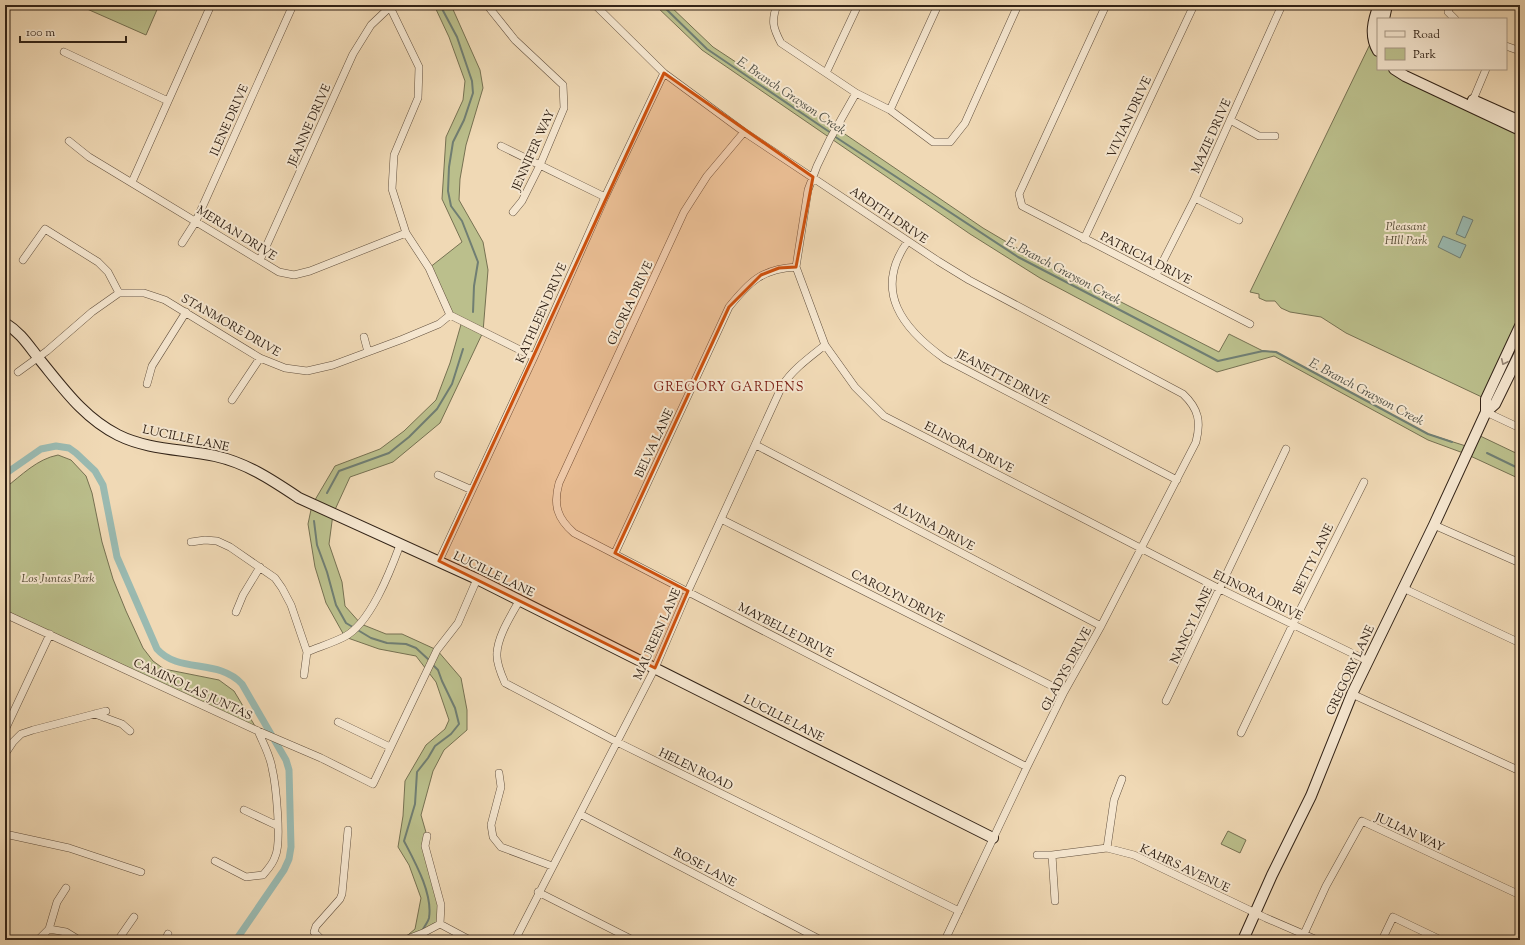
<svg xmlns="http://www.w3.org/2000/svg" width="1525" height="945" font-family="'Sorts Mill Goudy',serif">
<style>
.green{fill:#bbbf8c;stroke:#767152}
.water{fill:#9abab1;stroke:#707e73}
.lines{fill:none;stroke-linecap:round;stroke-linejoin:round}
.stream{stroke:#707e73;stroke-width:2}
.canal{stroke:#9abab1;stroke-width:7}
.street-casing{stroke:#62503e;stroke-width:8}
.secondary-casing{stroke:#322317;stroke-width:12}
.street{stroke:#f5e6cf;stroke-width:7}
.secondary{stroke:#f5e6cf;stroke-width:10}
.oneway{stroke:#948473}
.marked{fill:#cd510e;fill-opacity:0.2;stroke:#cd510e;stroke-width:3;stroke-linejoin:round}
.labels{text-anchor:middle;stroke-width:4;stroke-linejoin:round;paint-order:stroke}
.street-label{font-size:12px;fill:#322317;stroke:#f5e6cf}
.park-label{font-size:12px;font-style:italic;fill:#544a34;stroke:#f5e6cf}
.water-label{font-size:13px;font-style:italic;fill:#515045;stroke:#f5e6cf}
.neighbourhood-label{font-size:13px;letter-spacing:1px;fill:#7a1f14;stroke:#f5e6cf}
</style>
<rect width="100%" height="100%" fill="#f0d9b5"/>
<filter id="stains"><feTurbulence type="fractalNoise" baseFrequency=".005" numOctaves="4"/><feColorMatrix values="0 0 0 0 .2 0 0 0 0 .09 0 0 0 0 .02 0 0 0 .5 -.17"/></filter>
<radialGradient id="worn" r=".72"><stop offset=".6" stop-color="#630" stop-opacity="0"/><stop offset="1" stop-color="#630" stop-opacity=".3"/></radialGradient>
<path class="green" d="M78,5H159L146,35Z
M434,5H451L480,70L483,88L466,145L460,179L459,200L483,242L488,270L483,332L440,423L393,462L350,477L333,514L329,544L342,582L345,606L361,624L386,634H402L437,650L461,678L467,710V730L444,750L433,771L421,815L427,836L425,846L441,905L440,924L414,940H402L415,929L421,898L409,865L398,847L403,816L405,781L426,745L445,729L449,720L436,682L416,656L379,649L345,637L326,603L315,567L308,524L312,505L335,466L380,449L404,431L436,400L450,363L462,321L450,315L429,268L462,242L442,199L446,137L463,100L465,81L449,37Z
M655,5H669L713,47L836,128L983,228L1027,254L1219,352L1229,334L1263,351L1276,352L1428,434L1469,447L1476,434L1520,455V479L1466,454L1428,440L1274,356L1217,372L1040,278L970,234L702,50Z
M1373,38L1378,51V69H1394L1520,130V326L1486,399L1346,333L1321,317L1290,312L1281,308L1275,301H1266L1259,298V294L1250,292Z
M58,455L71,460L86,476L92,493L102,542L113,579L126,611L143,648L153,661L164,669L219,680L234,691L258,731L5,614V488C22,475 37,459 58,455Z
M1228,831L1246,840L1240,853L1221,844Z"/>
<path class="water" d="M1463,216L1473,220L1465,238L1456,234Z
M1443,236L1466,245L1460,258L1438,247Z"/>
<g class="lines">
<path class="stream" d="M440,5L457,37L472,81L473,93L464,120L453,142L449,167L448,191L451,206L462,221L478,262L474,286L473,312
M662,5L707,49L831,133
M834,136L1018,257L1218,361L1263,351L1276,352L1428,434L1452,442
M1487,453L1520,469
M327,493L339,471L389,453L409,437L437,409L452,384L463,349
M314,521L317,545L327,572L336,605L346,623L371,638L387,643L406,644L416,648L429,660
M422,931C424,927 428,922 429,918C433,894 415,862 404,841L415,804L417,772L428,758L435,746L451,734L459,724L455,708L442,681L438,670L432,664"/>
<path class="canal" d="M5,474L41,449L56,446L69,448L76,453L95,471L103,485L117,557L157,649C179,674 218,658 242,684L286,760L289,770L291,847L289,859L284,870L236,940"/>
<defs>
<path id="street" d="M389,5L419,67L418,98L394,155L392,189L406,233L429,268L450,315L534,357
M487,5L515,40L563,85L564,108L540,165L522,201L513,212
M595,5L664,73L744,132L938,261L969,280L1183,394C1199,409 1201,422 1196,442L1101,626L1064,692L1027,767L945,940
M777,5C771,21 773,28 781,43L856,93L890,110L933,142H950L965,123L1018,5
M1106,5L1019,194L1022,206L1250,324
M1450,5L1448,12L1455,19
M1506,46L1520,51
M64,52L168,101
M826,73L858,5
M856,93L830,139L817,166L808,190L796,267L825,345L855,387L884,416L1220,589L1368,661
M1473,100L1486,69
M890,110L938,5
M1230,120L1259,136H1275
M744,132L707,176L684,212L559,483C553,505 557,518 574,533L1027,767
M69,141L89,157L279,272L294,275L310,271L406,233
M501,146L605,197
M132,182L211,5
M1195,198L1239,220
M1084,239L1194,5
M908,241C872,291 903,329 945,359L1177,480
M182,243L196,221L293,5
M23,260L45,229L98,262L108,272L119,293
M260,260L353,54L371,25L390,7
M1156,275L1195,198L1282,5
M364,337L368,352
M18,372L47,351L92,312L119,293H144L165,300L260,358L285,368L307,371L333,365L403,339L439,324L450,315
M147,384L152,366L186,312
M232,400L260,358
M1486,412L1520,428
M756,445L1101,626
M438,475L472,490
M721,519L1064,692
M1434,525L1520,563
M191,542L205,540L217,541L230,547L275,578L282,588L291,605L307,652L304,675
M615,553L729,307C750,281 762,269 796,267
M439,561L534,357L605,197L664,73
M1403,588L1520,643
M519,601C511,616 498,635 497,653C496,662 501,674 505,683L617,742L959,911
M236,612L243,595L260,567
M5,614L258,731L321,758L373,784L437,650L458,623L477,579
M307,652C319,647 332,643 344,637C370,624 390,572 400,545
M1352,694L1520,771
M1166,701L1286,449
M95,714L122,724L130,731
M338,722L390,747
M5,730L50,634
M1241,733L1293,624L1364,482
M5,754L13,742L21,734L33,730L106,711
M499,773L501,787L491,825L493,837L501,847L552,866
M244,810L278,826
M580,814L821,940
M5,834L69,848L141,872
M1107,848L1114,800L1122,779
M1037,855H1052L1107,848L1134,855L1266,918L1317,940
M1052,855L1055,901
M215,861L246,877L263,875C267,870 273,864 275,857C282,843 276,785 272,768C270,755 263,743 258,731
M538,892L633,940
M440,924L470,940
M49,929L66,932L79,940
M1304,934L1326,886L1362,821L1520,895
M38,940L49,929L57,902L66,888
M118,940L134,917
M165,940L168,934
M322,940L314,932L316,926L340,899L342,894L348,830
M405,940L423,933L440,924L441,905L425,846L427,836
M515,940L655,668L688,591L782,386C793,369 810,357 825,345
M1382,940L1393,917L1441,940"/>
<path id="secondary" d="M1384,19L1387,5
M1378,51C1369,36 1373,20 1379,5
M1394,69L1405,76L1520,130
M1473,100L1520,121
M5,323C21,333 28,345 40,360C63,388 84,418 118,435C148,450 183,449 215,456C247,463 272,480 299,498L477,579L993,838
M1486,412V399L1520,326
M1243,940L1272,875L1311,796L1352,694L1434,525L1486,412L1495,404L1520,353"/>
</defs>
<use href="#street" class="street-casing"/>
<use href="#secondary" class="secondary-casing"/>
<use href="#street" class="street"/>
<use href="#secondary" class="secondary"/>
</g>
<defs><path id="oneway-chevron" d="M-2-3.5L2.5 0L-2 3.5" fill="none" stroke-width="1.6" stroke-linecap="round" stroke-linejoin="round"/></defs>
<use class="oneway" href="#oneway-chevron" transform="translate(1504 362) rotate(115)"/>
<path class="marked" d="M664,73L813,177L796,267L779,268L761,275L729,307L615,553L688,591L655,668L439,561Z"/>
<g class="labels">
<g class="street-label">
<text transform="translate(1129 117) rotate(-65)" y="4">VIVIAN DRIVE</text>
<text transform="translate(229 120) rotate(-66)" y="4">ILENE DRIVE</text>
<text transform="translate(309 125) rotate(-66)" y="4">JEANNE DRIVE</text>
<text transform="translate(1211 136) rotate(-66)" y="4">MAZIE DRIVE</text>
<text transform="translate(533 150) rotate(-66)" y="4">JENNIFER WAY</text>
<text transform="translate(889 215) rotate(34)" y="4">ARDITH DRIVE</text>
<text transform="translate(237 233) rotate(32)" y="4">MERIAN DRIVE</text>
<text transform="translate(1146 258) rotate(27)" y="4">PATRICIA DRIVE</text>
<text transform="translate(630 303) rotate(-65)" y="4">GLORIA DRIVE</text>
<text transform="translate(541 313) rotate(-66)" y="4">KATHLEEN DRIVE</text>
<text transform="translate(231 325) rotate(30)" y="4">STANMORE DRIVE</text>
<text transform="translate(1003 377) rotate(28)" y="4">JEANETTE DRIVE</text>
<text transform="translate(186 438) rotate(12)" y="4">LUCILLE LANE</text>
<text transform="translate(654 443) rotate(-65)" y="4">BELVA LANE</text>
<text transform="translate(969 447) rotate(27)" y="4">ELINORA DRIVE</text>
<text transform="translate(934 526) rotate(28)" y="4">ALVINA DRIVE</text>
<text transform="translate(1313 559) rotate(-64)" y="4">BETTY LANE</text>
<text transform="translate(494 574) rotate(26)" y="4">LUCILLE LANE</text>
<text transform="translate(1258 595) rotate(26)" y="4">ELINORA DRIVE</text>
<text transform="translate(898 596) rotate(27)" y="4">CAROLYN DRIVE</text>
<text transform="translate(1191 625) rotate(-65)" y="4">NANCY LANE</text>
<text transform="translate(786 630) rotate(27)" y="4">MAYBELLE DRIVE</text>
<text transform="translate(657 634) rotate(-66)" y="4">MAUREEN LANE</text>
<text transform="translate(1066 669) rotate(-62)" y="4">GLADYS DRIVE</text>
<text transform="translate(1350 670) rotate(-65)" y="4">GREGORY LANE</text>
<text transform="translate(193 689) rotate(25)" y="4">CAMINO LAS JUNTAS</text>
<text transform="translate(784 718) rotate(27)" y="4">LUCILLE LANE</text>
<text transform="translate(696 769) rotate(26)" y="4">HELEN ROAD</text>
<text transform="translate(1410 832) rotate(25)" y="4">JULIAN WAY</text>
<text transform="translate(705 867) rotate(28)" y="4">ROSE LANE</text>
<text transform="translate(1185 868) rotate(25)" y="4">KAHRS AVENUE</text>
</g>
<g class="park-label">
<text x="1406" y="230">Pleasant<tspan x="1406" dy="14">HIll Park</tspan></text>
<text x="58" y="582">Los Juntas Park</text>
</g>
<g class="water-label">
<text transform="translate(792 95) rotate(34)" y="5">E. Branch Grayson Creek</text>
<text transform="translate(1064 270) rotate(28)" y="5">E. Branch Grayson Creek</text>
<text transform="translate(1367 391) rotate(28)" y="5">E. Branch Grayson Creek</text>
</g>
<g class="neighbourhood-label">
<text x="729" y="391">GREGORY GARDENS</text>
</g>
</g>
<rect width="1525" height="945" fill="none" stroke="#f0d9b5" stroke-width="20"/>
<rect x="6" y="6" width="1513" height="933" fill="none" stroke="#322317" stroke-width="2"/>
<rect x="10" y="10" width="1505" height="925" fill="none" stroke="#322317"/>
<rect x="1377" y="18" width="130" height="52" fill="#f5e6cf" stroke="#a79885"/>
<rect x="1385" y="31" width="20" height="6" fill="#f5e6cf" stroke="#a79885"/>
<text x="1413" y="38" font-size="12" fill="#322317">Road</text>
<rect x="1385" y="48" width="20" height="12" fill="#bbbf8c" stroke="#a79885"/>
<text x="1413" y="58" font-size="12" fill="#322317">Park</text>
<path d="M20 36v6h106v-6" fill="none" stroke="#322317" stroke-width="2"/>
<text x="26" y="36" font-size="12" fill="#322317" stroke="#f5e6cf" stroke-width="3" paint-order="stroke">100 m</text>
<rect width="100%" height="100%" filter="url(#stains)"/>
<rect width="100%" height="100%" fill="url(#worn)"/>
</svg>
